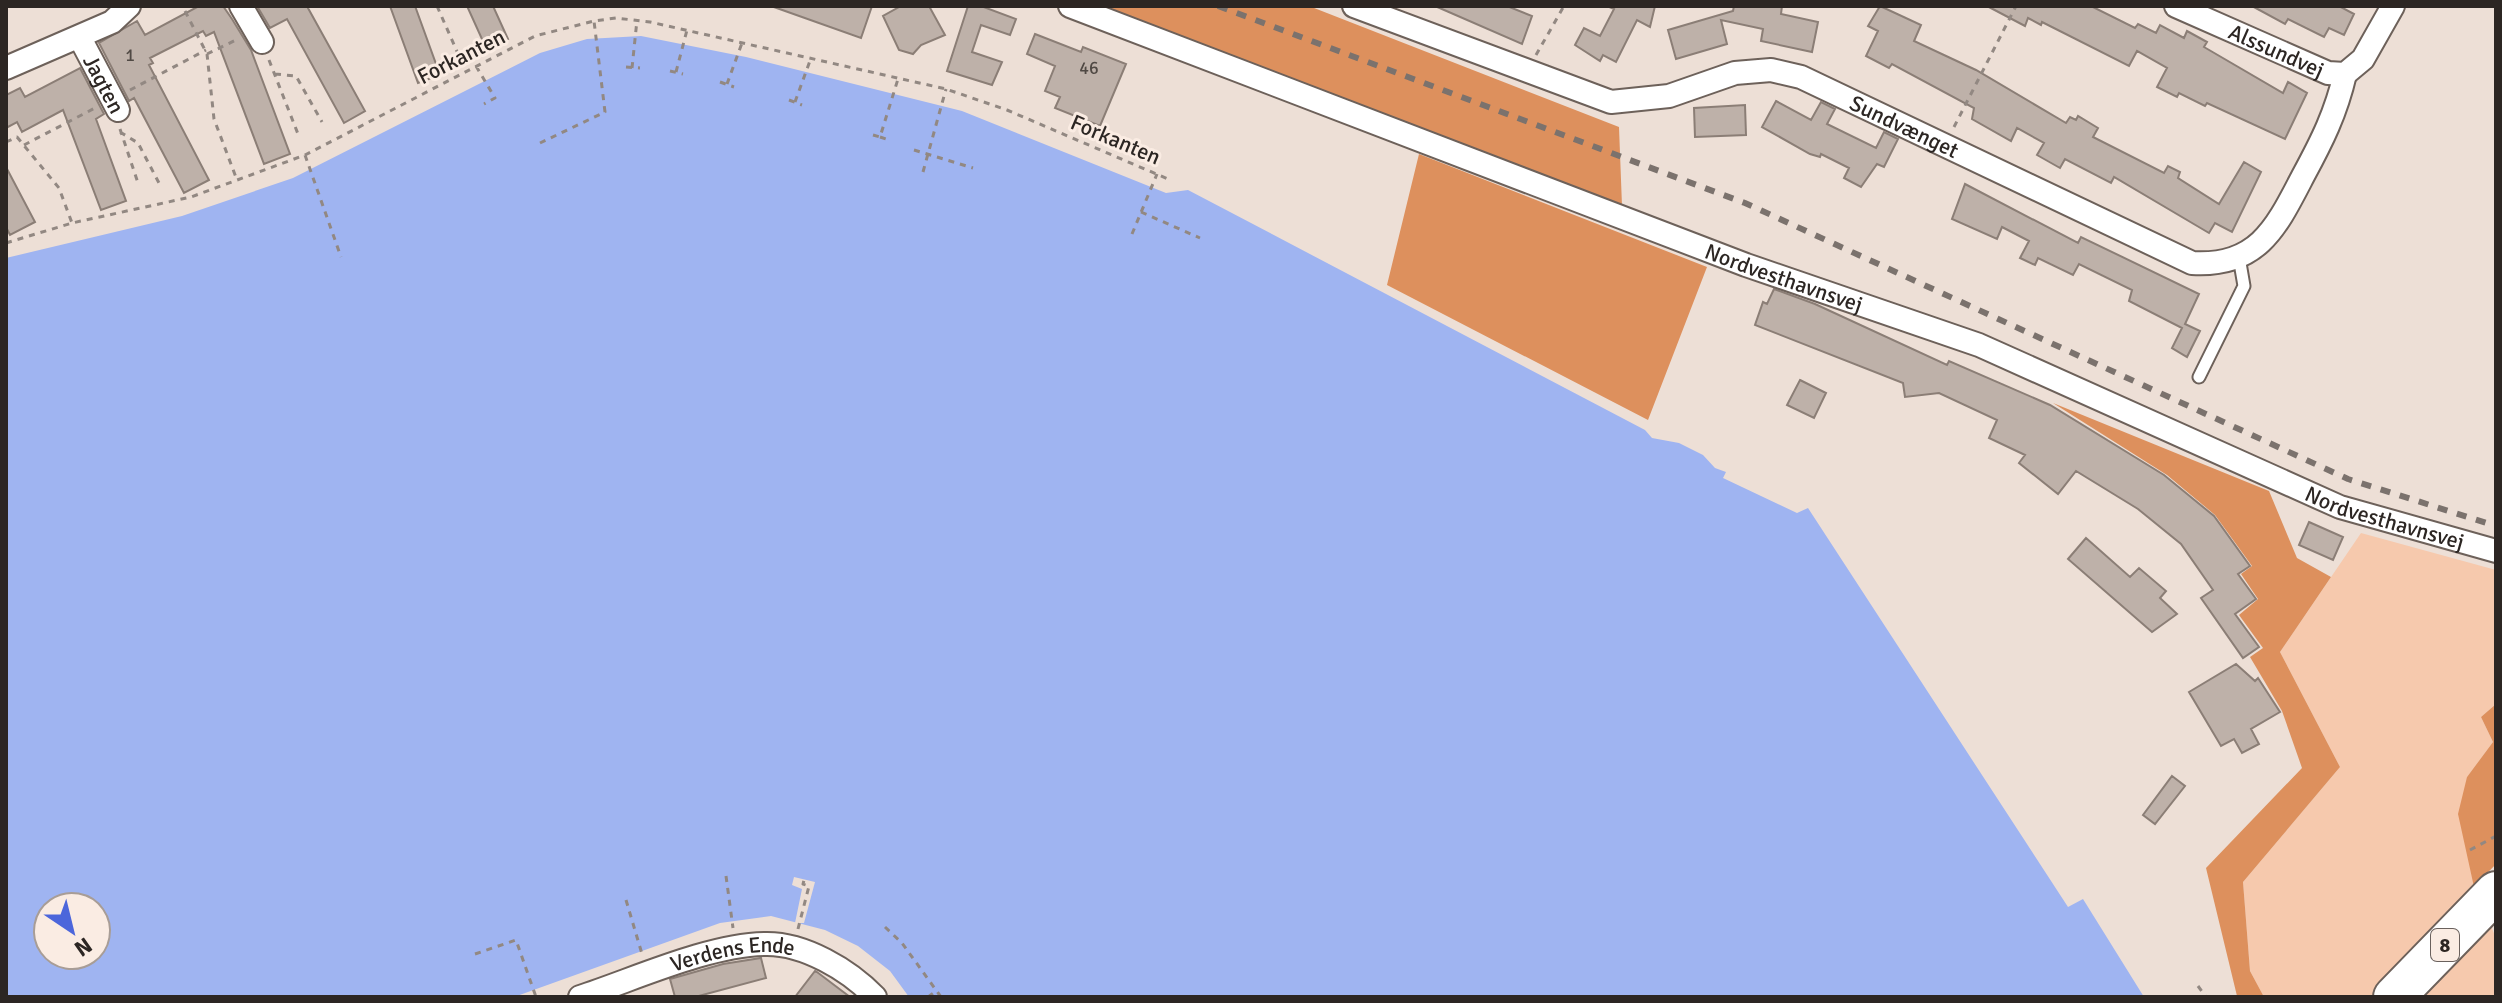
<svg xmlns="http://www.w3.org/2000/svg" width="2502" height="1003" font-family="Signika,sans-serif">
<style>
.green{fill:#f6c9ad}
.forest{fill:#dd905d}
.water{fill:#9fb4f1;fill-rule:evenodd}
.pier{fill:#eddfd6}
.building{fill:#beb1a9;stroke:#8b7e76;stroke-width:2}
.lines{fill:none;stroke-linecap:round;stroke-linejoin:round}
.lane-casing{stroke:#6d615a;stroke-width:15}
.street-casing{stroke:#6d615a;stroke-width:26}
.highway-casing{stroke:#6d615a;stroke-width:44}
.path{stroke:#928882;stroke-width:3;stroke-dasharray:6 6;stroke-linecap:butt}
.lane{stroke:#fff;stroke-width:11}
.street{stroke:#fff;stroke-width:22}
.highway{stroke:#fff;stroke-width:40}
.rail{stroke:#7b726d;stroke-width:6;stroke-dasharray:10 10;stroke-linecap:butt}
.labels{text-anchor:middle;stroke-width:6;stroke-linejoin:round;paint-order:stroke}
.number-label{font-size:18px;fill:#504944}
.shield{fill:#faece3;stroke:#6a615d;stroke-width:2}
.shield-label{font-size:20px;font-weight:bold;fill:#2c2623}
.street-label{font-size:22px;fill:#2c2623;stroke:#faece3}
</style>
<rect width="100%" height="100%" fill="#eddfd6"/>
<path class="green" d="M2361,533L2496,570V704L2481,717L2493,742L2467,777L2474,887L2496,938V997H2264L2250,971L2243,882L2340,767L2280,652Z"/>
<path class="forest" d="M1097,6H1309L1619,127L1622,206Z
M1419,154L1707,267L1648,420L1387,285Z
M2053,403L2269,491L2297,558L2331,577L2280,652L2340,767L2243,882L2250,971L2264,997L2237,996L2206,868L2302,768L2282,711L2250,657L2263,648L2239,615L2258,599L2241,574L2252,566L2215,515L2167,475Z
M2496,704V864L2474,887L2458,814L2467,777L2493,742L2481,717Z"/>
<path class="water" d="M641,36L746,57L962,111L1166,193L1188,190L1645,430L1652,438L1679,443L1703,455L1715,468L1726,472L1723,478L1797,513L1808,508L2068,907L2083,899L2144,997H909L890,971L858,946L825,930L771,916L720,923L514,997H6V258L182,216L293,178L540,53L587,39ZM48,907H96V955H48Z"/>
<path class="pier" d="M794,877L815,882L804,923H795L802,889L792,885Z"/>
<path class="building" d="M199,6H223L232,19L251,50L290,154L264,164L214,32L206,36L203,31L150,58L153,63L149,65L209,180L184,193L134,98L129,101L99,43L137,21L145,35Z
M257,6H311L308,8L365,111L344,123L287,19L270,28Z
M390,6H415L440,75L418,83Z
M467,6H493L508,39L486,48Z
M771,6H872L861,38Z
M901,6H929L945,35L921,45L913,54L899,50L883,16Z
M968,6H981L1016,19L1010,35L981,25L972,52L1002,62L992,85L947,71Z
M1435,6H1507L1532,16L1522,44Z
M1607,6H1655L1650,27L1637,20L1616,62L1603,55L1600,61L1575,45L1584,28L1600,36L1614,9Z
M1734,6H1782L1781,14L1818,22L1812,52L1761,41L1763,29L1721,20L1727,44L1676,59L1668,30L1733,11Z
M1880,6L1921,25L1914,41L1976,70L2066,123L2070,117L2076,120L2078,116L2098,128L2093,137L2164,173L2168,166L2180,172L2178,178L2219,204L2244,162L2261,172L2232,232L2215,223L2209,233L2114,177L2111,183L2065,159L2060,168L2037,155L2044,143L2017,128L2011,141L1972,119L1974,108L1892,64L1889,68L1866,56L1878,31L1868,26Z
M1987,6H2091L2135,28L2138,24L2156,33L2160,25L2184,38L2187,31L2207,42L2204,47L2283,93L2288,82L2307,93L2285,139L2207,103L2205,106L2179,93L2177,97L2157,87L2167,68L2137,51L2129,66L2042,22L2041,25L2028,18L2025,26Z
M2252,6H2339L2354,14L2344,35L2329,28L2324,37L2288,19L2285,24Z
M1035,34L1081,52L1083,47L1126,64L1100,126L1055,108L1060,97L1045,91L1055,66L1027,54Z
M80,68L104,114L96,119L126,201L101,210L63,110L22,132L17,122L6,128V95L20,88L25,97Z
M1776,101L1811,120L1821,102L1835,109L1827,124L1876,148L1884,132L1898,139L1884,167L1877,164L1861,187L1844,178L1849,168L1821,154L1820,157L1810,154L1762,127Z
M1745,105L1746,135L1695,137L1694,108Z
M6,167L35,222L10,235L6,227Z
M1965,184L2078,243L2081,237L2199,294L2185,324L2200,331L2187,357L2172,348L2182,328L2129,301L2132,290L2079,264L2073,275L2038,258L2035,265L2020,258L2029,241L2002,227L1997,239L1952,219Z
M1774,289L1815,304L1947,365L1949,361L2050,405L2164,475L2214,516L2250,566L2238,574L2256,599L2235,614L2259,647L2243,658L2201,598L2213,590L2181,544L2138,509L2076,471L2058,494L2019,463L2025,455L1989,438L1997,420L1939,393L1905,397L1903,383L1755,325L1763,302L1767,304Z
M1800,380L1826,393L1814,418L1787,405Z
M2309,522L2343,537L2333,560L2299,545Z
M2086,538L2130,577L2139,568L2166,591L2160,598L2177,614L2152,632L2068,559Z
M2236,664L2255,681L2258,678L2280,712L2251,729L2259,744L2242,753L2234,739L2221,746L2189,692Z
M2172,776L2185,786L2155,824L2143,815Z
M761,958L766,978L695,997H675L670,979L723,964Z
M815,971L817,972L850,997H795Z"/>
<g class="lines">
<defs>
<path id="lane" d="M2199,377L2244,286L2239,257"/>
<g id="street">
<path d="M241,6L262,42"/>
<path id="s1" d="M1070,6L1746,265L1979,345L2340,507L2496,551"/>
<path id="s2" d="M1354,6L1611,102L1669,96L1735,73L1771,70L1801,77L2192,263C2258,267 2276,228 2303,176C2322,141 2336,113 2345,74"/>
<path id="s3" d="M2176,6L2328,73L2345,74L2363,59L2393,6"/>
<path id="s4" d="M80,38L118,110"/>
<path d="M6,68L112,22L129,6"/>
<path id="s5" d="M580,997C635,979 708,945 765,944C804,943 849,970 875,997"/>
</g>
<path id="highway" d="M2394,997L2496,892"/>
</defs>
<use href="#lane" class="lane-casing"/>
<use href="#street" class="street-casing"/>
<use href="#highway" class="highway-casing"/>
<path class="path" d="M437,6L466,72
M185,11L207,54L214,119L237,180
M207,54L236,40
M1536,55L1564,6
M269,60L298,134
M476,66L495,98L484,104
M626,67L640,68
M632,68L637,20
M670,71L683,74
M676,72L687,30
M275,74L296,76L322,122
M720,82L734,87
M727,84L742,43
M130,90L206,50
M789,100L802,105
M795,102L811,58
M1954,127L2016,6
M120,129L139,186
M120,132L138,143L159,183
M873,135L880,137L898,79
M880,137L889,140
M6,142L17,137L59,188L72,223
M540,143L605,112L594,21
M24,145L95,108
M914,150L973,168
M305,155L341,257
M923,172L946,89
M1141,212L1200,238
M1132,234L1157,174
M6,243L72,223L191,197L305,155L535,36L594,21L616,18L650,22L946,89L1007,110L1168,179
M2470,850L2496,836
M726,876L733,928
M626,900L642,954
M885,927L902,943L941,997
M798,929L809,886L803,884L804,880
M475,954L516,940L536,997
M2198,986L2206,997
M928,997L936,991"/>
<use href="#lane" class="lane"/>
<use href="#street" class="street"/>
<use href="#highway" class="highway"/>
<path class="rail" d="M1218,6L1745,203L2348,479L2496,526"/>
</g>
<g class="labels">
<g class="number-label">
<text x="130" y="61">1</text>
<text x="1089" y="74">46</text>
</g>
<rect class="shield" x="2431" y="929" width="28" height="32" rx="6"/>
<g class="shield-label">
<text x="2445" y="952">8</text>
</g>
<g class="street-label">
<text dy="8" stroke="none"><textPath href="#s3" startOffset="110">Alssundvej</textPath></text>
<text transform="translate(461 56) rotate(-27)" y="8">Forkanten</text>
<text dy="8" stroke="none"><textPath href="#s4" startOffset="52">Jagten</textPath></text>
<text dy="8" stroke="none"><textPath href="#s2" startOffset="584">Sundvænget</textPath></text>
<text transform="translate(1116 139) rotate(23)" y="8">Forkanten</text>
<text dy="8" stroke="none"><textPath href="#s1" startOffset="764">Nordvesthavnsvej</textPath></text>
<text dy="8" stroke="none"><textPath href="#s1" startOffset="1412">Nordvesthavnsvej</textPath></text>
<text dy="8" stroke="none"><textPath href="#s5" startOffset="160">Verdens Ende</textPath></text>
</g>
</g>
<rect width="2502" height="1003" fill="none" stroke="#2c2623" stroke-width="16"/>
<g transform="translate(72 931) rotate(145)"><circle r="38" fill="#faece3" stroke="#a89d96" stroke-width="2"/>
<path d="M0-6L14 30L0 20L-14 30Z" fill="#4c66db"/>
<text y="-12" font-size="22" font-weight="bold" text-anchor="middle" fill="#2c2623">N</text>
</g>
</svg>
